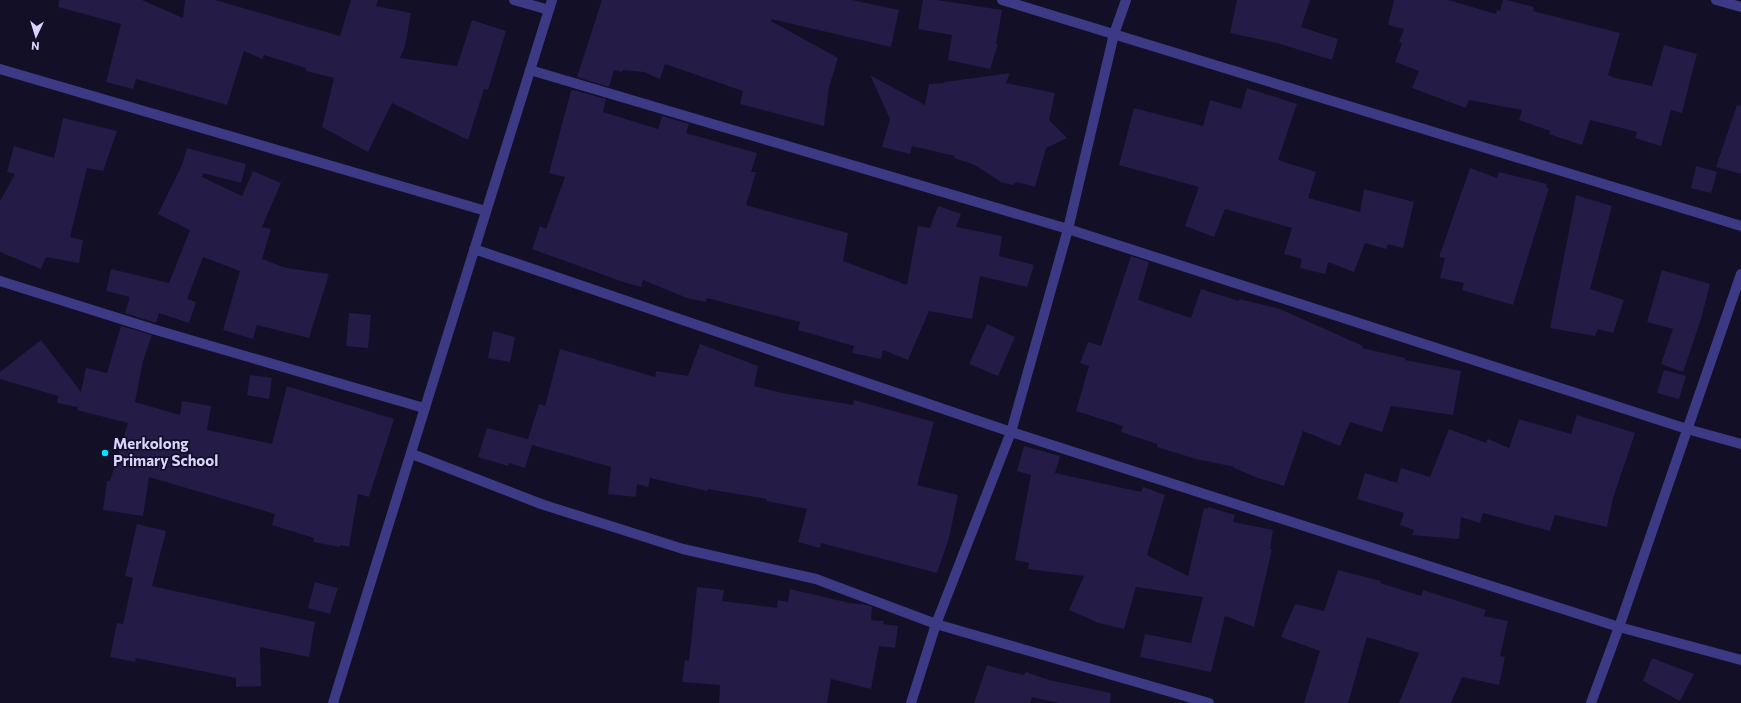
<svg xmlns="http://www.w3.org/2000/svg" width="1741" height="703" font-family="Commissioner,sans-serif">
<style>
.building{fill:#241b47}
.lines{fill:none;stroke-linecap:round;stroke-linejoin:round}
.minor{stroke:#3d3a85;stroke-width:10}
.poi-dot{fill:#00e5ff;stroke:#130f26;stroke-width:1.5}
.labels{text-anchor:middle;stroke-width:3.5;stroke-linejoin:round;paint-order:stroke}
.poi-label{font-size:15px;font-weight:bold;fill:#d9d4ff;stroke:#130f26;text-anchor:start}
</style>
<rect width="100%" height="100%" fill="#130f26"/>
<path class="building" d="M59,0H142L183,18L185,0H215L340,36L351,0H378L376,6L411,13L405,46L400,58L457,66L472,20L506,31L488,90L484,89L468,140L392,103L368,152L322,127L334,78L306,71V68L264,55L262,59L244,51L227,105L136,79L133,89L106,82L121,24L58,7Z
M602,0H852L899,10L891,47L771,19V21L838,58L829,87L824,126L740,104L743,91L665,64L660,79L644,72L623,70L622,72L614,70L609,87L577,77Z
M923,0H937L1002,10L996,44H998L990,69L948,60L952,35L918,29Z
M1237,0H1310L1301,27L1338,39L1332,60L1277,43L1230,33Z
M1394,0H1448L1496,14L1497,10L1500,11L1503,0H1507L1534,7L1533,11L1620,33L1608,75L1611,76V77L1652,86L1664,45L1697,54L1682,113L1671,110L1661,146L1635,138L1637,132L1590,120L1582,145L1549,134L1550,131L1519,120L1522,110L1469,100L1466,108L1412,88L1419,71L1395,62L1402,43L1399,42L1404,29L1388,25Z
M1010,73L1006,83L1055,93L1049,120L1067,138L1046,148L1035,187L1017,182L1012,185L1001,182L975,165L954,158L955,156L912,146L910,154L882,147L890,119L870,75L925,105L929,84L944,83L945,82Z
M1247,88L1297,104L1278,160L1316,172L1308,198L1360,212L1364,189L1414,202L1403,248L1388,244L1386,249L1365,243L1354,272L1328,262L1325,274L1300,268L1302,259L1284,254L1292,228L1225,209L1214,237L1185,226L1199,187L1119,165L1134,108L1203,126L1210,100L1241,109Z
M573,90L606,99L603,112L658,129L662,116L689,124L686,133L757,153L751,172H756L746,205L848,233L843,261L907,285L918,226L930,228L938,206L961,214L956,227L1002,236L999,256L1034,265L1027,287L980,276L972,319L929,311L908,360L883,350L881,359L852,353L854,346L798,330L800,322L707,298L706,302L687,298L643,280L641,287L626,283L532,249L540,226L546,229L565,177L549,173L571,91Z
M1737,105L1741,106V174L1716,167Z
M63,118L117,131L103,171L87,168L70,237L83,240L79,263L46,257L41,269L0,252V201L15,174L7,172L14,146L54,158Z
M187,148L246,164L241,183L203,173L202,177L242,196L253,171L281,183L262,227L271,229L262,259L286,268L329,274L309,338L257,325L253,339L223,330L240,271L203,257L187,299L196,302L189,323L159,313L156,323L125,313L130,297L106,291L111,269L169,283L190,230L158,214L182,165Z
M1696,166L1717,172L1711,193L1691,188Z
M1470,168L1497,178L1499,172L1547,184L1546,188H1549L1513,305L1462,290L1464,283L1440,278L1445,258L1439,257Z
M1576,195L1612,206L1590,289L1624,300L1613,333L1598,329L1595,336L1550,328Z
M1131,256L1149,262L1138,300L1191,318L1201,289L1239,301V299L1280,309L1363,346L1362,348L1405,358V360L1461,371L1453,415L1391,406L1382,432L1350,422L1340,446L1303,431L1284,486L1258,478L1234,468L1235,467L1196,459L1157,447V444L1121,432L1123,426L1076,411L1089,366L1080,363L1088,342L1101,346Z
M1662,270L1710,284L1701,319L1683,372L1661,364L1673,329L1647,322Z
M349,313L371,315L368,348L346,346Z
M987,324L1015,337L998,376L969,364Z
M121,326L152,335L143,361L135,402L180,415L182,401L211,406L207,430L272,444L287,386L394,419L369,497L358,494L349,547L341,545L340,547L313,542L314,538L272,525L275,514L149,477L143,516L103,510L107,481H110L128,423L77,410L78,407L57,403L58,396L0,379V372L41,340L81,392L86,368L107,373Z
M493,331L515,337L510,362L488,358Z
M700,344L758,366L754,386L787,394L853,405L854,400L934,422L917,485L958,495L949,538L937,573L821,543L820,548L798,542L807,509L766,501L767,499L708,489L707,491L650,478L648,487L637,484L636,497L608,494L611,467L532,445L525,468L509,463L508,466L478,457L487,428L528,439L539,404L545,406L560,349L655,377L656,371L688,376Z
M1664,370L1686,376L1679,399L1657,393Z
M250,375L272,378L269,399L247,395Z
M1577,415L1635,433L1613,498L1607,527L1555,515L1550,531L1483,513L1480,523L1461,517L1459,539L1412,535L1414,530L1400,525L1404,513L1357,499L1365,473L1397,483L1401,468L1430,477L1449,429L1486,443L1488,439L1509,448L1519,419L1571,434Z
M1024,446L1060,456L1055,473L1141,492L1143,487L1165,495L1147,555L1188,576L1204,508L1207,509L1208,507L1235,515L1233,522L1273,530L1270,549H1272L1254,627L1225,616L1211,672L1140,657L1145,634L1191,643L1203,597L1136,587L1124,629L1099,623L1069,610L1084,576L1028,569L1029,563L1015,560L1031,475L1017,471Z
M137,524L166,531L152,586L315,622L309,657L260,647L261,686L236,687V678L136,658L135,662L110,657L117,623L123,624L133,578L125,576Z
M1338,570L1381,581L1380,583L1421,596L1423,590L1486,610L1484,616L1508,621L1500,656L1505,657L1499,685L1462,677L1451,703H1399L1419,653L1367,637L1348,703H1304L1320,651L1281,637L1295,604L1324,611Z
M315,582L338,588L330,614L308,608Z
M697,587L724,590L722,601L777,608L778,600L788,602L790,589L850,603L868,605L872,607L871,620L884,621L883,624L898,626L895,648L879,646L871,689L831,679L827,703H719L720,685L682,682L685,660L689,661Z
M1652,658L1694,674L1680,701L1643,681Z
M987,665L1007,671L1024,675L1026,672L1049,680L1111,693L1110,703H1059L1032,697L1030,703H974Z"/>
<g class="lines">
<path class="minor" d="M514,0L549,10
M1002,0L1741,226
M1716,0L1741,7
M0,69L486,211
M530,70L1068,229L1687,429L1741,444
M474,249L1011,432L1619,627L1741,660
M0,281L156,330L424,408
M412,454L541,504L683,549L816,579L936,624L1209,703
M333,703L552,0
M911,703L936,624L1011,432L1068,229L1114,34L1126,0
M1591,703L1619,627L1741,274"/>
</g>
<circle class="poi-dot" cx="105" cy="453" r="4"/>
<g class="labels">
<g class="poi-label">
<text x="113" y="449">Merkolong<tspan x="113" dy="17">Primary School</tspan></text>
</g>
</g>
<g transform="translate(36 36) rotate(184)" stroke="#130f26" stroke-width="3" paint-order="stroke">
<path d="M0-3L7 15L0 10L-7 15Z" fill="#d9d4ff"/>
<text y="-6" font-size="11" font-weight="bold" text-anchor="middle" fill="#d9d4ff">N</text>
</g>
</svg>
